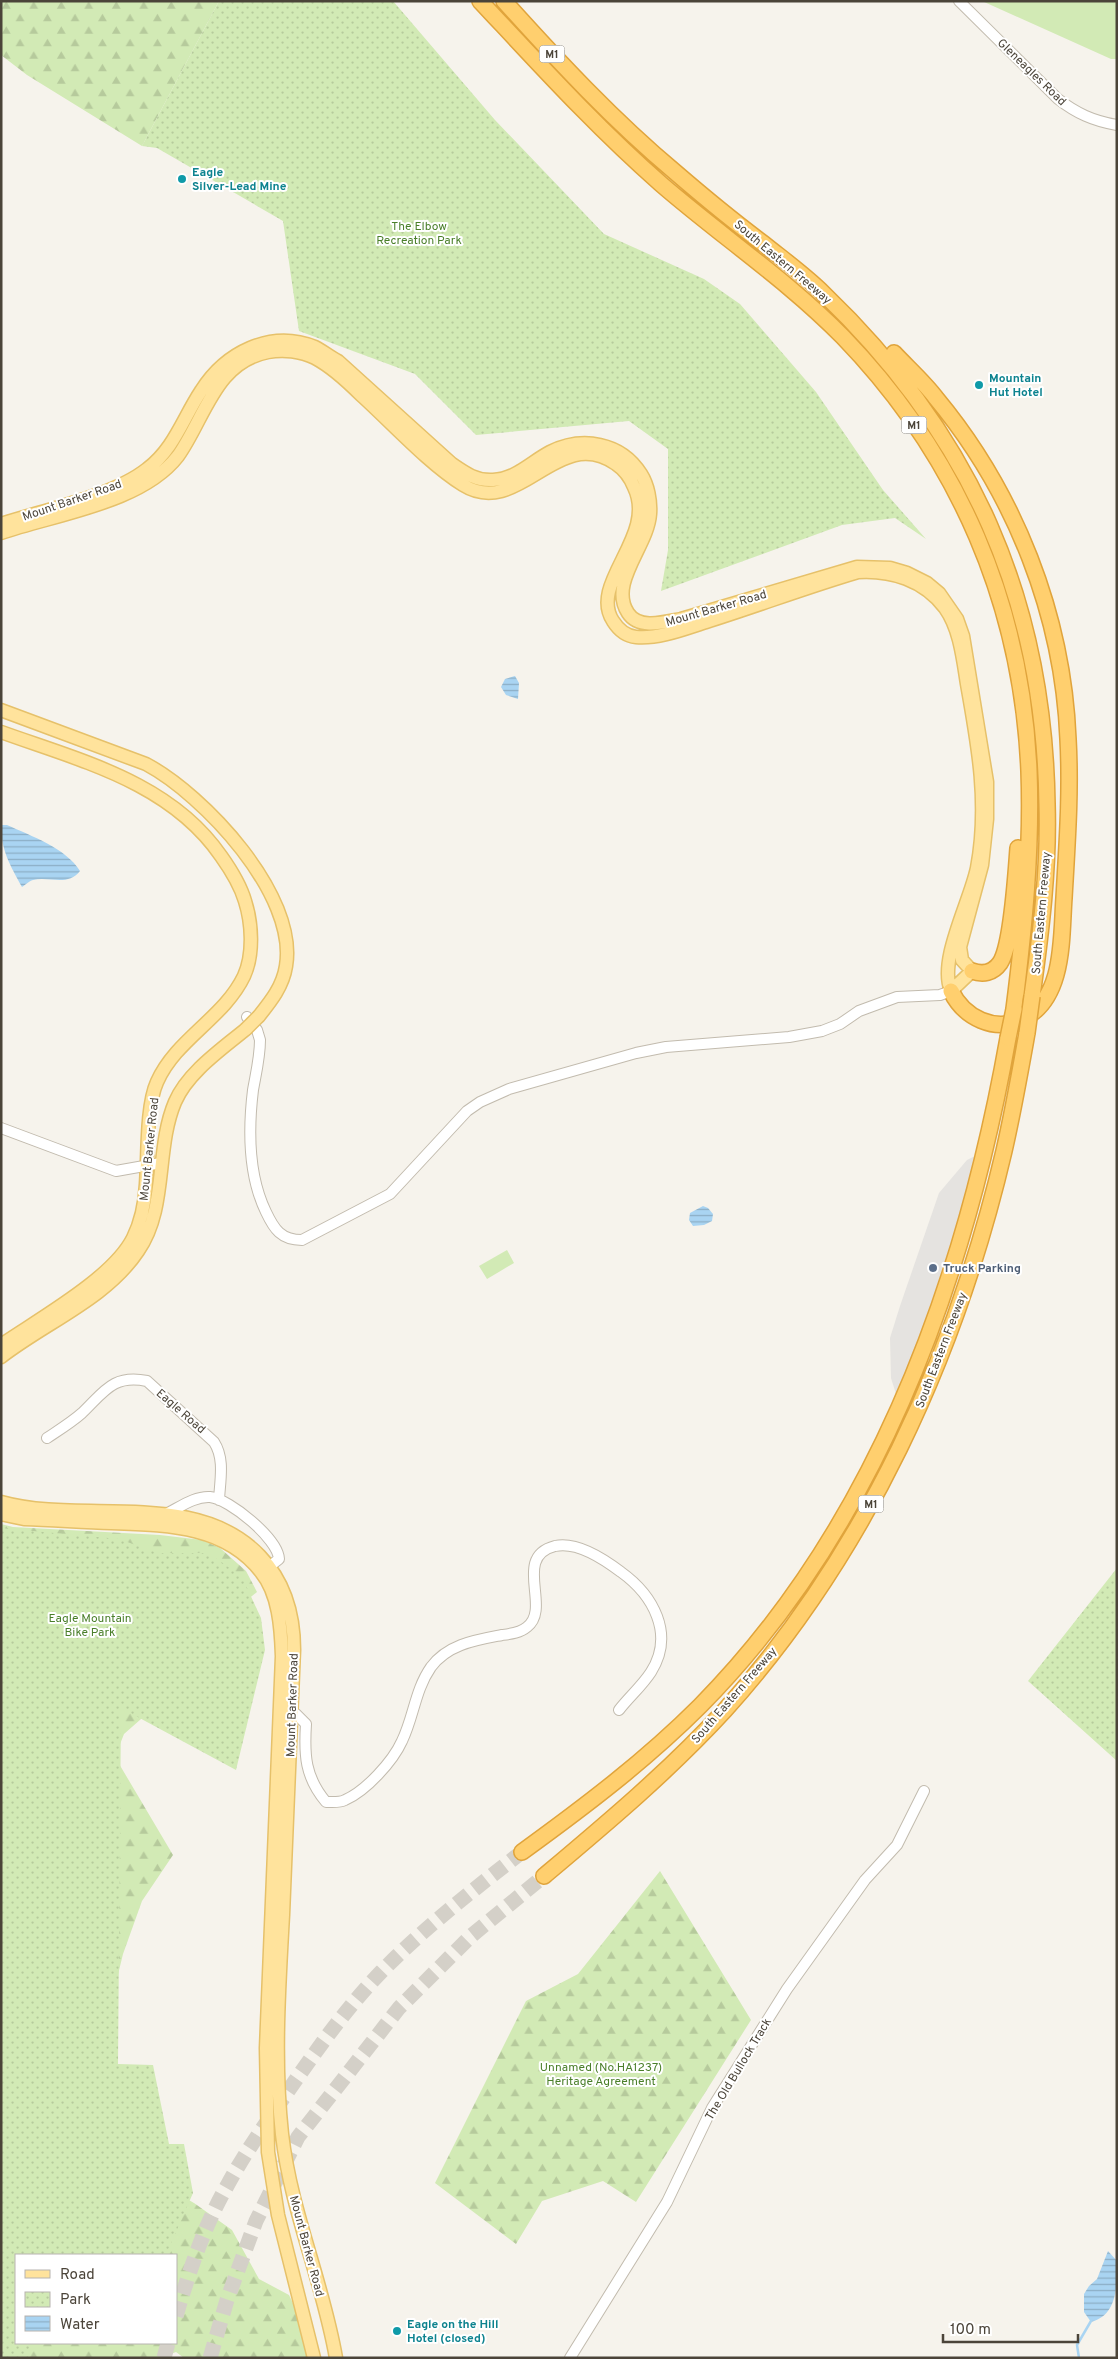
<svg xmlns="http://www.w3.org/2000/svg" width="1118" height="2359" font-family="Overpass,sans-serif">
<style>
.grass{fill:#d2eab5}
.forest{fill:url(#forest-firs);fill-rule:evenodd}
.park{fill:url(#park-dots)}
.parking{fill:#e5e3e0}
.water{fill:url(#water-rules)}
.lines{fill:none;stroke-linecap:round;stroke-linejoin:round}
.stream{stroke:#a9d4f2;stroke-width:2.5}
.highway-tunnel{stroke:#d4d0c8;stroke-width:15;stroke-dasharray:15 8;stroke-linecap:butt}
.minor-casing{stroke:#c2bbae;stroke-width:12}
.major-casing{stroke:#e6c16a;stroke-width:15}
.highway-casing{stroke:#e0a43c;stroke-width:18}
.minor{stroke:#fff;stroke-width:10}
.major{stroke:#ffe39c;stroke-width:12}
.highway{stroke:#ffcf6e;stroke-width:15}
.major-bridge-casing{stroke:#e6c16a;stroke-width:15;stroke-linecap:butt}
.highway-bridge-casing{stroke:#e0a43c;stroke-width:18;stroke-linecap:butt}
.major-bridge{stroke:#ffe39c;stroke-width:12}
.highway-bridge{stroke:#ffcf6e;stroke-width:15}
.culture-dot{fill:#0f9aa8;stroke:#fff;stroke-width:2}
.service-dot{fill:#5c6f8a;stroke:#fff;stroke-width:2}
.labels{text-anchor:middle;stroke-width:4;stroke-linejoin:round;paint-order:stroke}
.shield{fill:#fff;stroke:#817c74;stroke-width:1}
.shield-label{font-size:11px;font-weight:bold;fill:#4b4439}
.street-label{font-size:12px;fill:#4b4439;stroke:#fff}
.culture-label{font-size:12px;font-weight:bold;fill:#0d838f;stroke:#fff;text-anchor:start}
.park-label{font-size:12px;fill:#4a7f2a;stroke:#fff}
.service-label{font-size:12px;font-weight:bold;fill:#4e5e75;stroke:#fff;text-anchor:start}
</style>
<defs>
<pattern id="forest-firs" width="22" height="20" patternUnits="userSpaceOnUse" patternTransform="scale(1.25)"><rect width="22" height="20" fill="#d2eab5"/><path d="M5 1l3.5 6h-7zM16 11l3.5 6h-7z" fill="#b6ca9c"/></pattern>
<pattern id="park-dots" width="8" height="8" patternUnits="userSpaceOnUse" patternTransform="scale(1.25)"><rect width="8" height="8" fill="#d2eab5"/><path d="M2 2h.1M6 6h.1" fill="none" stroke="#b6ca9c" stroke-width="1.8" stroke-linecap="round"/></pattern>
<pattern id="water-rules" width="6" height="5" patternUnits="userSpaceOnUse" patternTransform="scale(1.25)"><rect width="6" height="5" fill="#a9d4f2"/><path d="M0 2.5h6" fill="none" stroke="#8caec5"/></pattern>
</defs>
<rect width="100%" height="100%" fill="#f6f3ec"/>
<path class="grass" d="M982,1H1117V59H1111Z
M507,1250L514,1263L487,1279L479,1266Z"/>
<path class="forest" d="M1,1H219L142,146L27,75L1,55Z
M1,1524L13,1527L160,1535L202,1540L220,1548L246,1571L257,1592L236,1609L149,1712L124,1734L115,1757L173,1855L142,1901L123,1954L104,2032L140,2172L194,2203L232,2230L259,2279L289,2295L309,2337L314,2358H184L176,2352L160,2358H1ZM16,2255H176V2343H16Z
M660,1871L751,2020L636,2202L603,2181L542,2201L516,2244L435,2183L526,2001L578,1974Z"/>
<path class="park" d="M219,1H393L495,120L604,234L704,279L740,304L816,392L883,490L926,539L895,518L842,525L661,591L668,550V449L629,421L476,435L415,374L299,331L283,221L157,148L142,146Z
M1,1528L119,1539L158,1553H209L242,1577L261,1618L265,1650L236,1770L121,1708L118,2064L153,2065L169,2144H184L193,2193L166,2255H16V2343H30L28,2358H1Z
M1117,1568V1761L1028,1681Z"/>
<path class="parking" d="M985,1151L900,1407L891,1378L890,1338L900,1306L939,1193L967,1160Z"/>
<path class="water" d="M515,676L519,683L518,699L506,695L501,687L505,679Z
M1,825H7C31,836 66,848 80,871C68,887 49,876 33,880C29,881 25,885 22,887C10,865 1,850 1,825Z
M703,1206L708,1208L713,1214L712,1221L704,1225L693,1226L689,1220L690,1213Z
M1108,2251L1117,2261C1117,2285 1118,2315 1091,2322L1084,2312V2294L1089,2286L1097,2279Z"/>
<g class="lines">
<path class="stream" d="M1079,2358L1077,2345L1091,2321"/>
<path class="highway-tunnel" d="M176,2316C189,2272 204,2226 227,2186C247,2149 271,2116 295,2081C321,2044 349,2005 381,1972C424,1928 473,1890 522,1852
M164,2358L168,2343
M210,2358L227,2300L256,2221L298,2137L399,2008L471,1936L544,1876"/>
<defs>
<path id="minor" d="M959,1L1058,99C1076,113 1093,121 1117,125
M247,1017L257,1030L260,1040C260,1057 256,1073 253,1090C248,1131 248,1175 266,1212C274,1229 281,1240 302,1240L390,1194L467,1111L480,1102L509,1089L636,1053L666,1047L789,1037L822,1031L840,1024L859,1011L897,997L940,995L951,991
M1,1128L116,1171L161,1163
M47,1438C59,1430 72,1422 82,1413C104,1392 113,1374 147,1381L214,1442C225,1459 220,1480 219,1500
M164,1515C179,1508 194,1496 210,1497C230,1499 278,1539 279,1559L265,1570
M286,1711L296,1714L306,1724C304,1755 305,1777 326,1802C333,1802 339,1803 345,1800C366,1791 393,1761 402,1741C414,1716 415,1690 431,1667C448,1644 476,1640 502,1635C510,1634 520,1633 527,1627C552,1608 512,1557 555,1546C577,1541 604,1559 621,1572C653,1595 675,1634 651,1672C642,1686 629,1697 619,1710
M570,2358L667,2202L712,2108L787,1989L865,1880L897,1845L924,1791"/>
<path id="major" d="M1,524C44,510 113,496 147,469C174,449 183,418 201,391C225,353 270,329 315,347C323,351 330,357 338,361L452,464C465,473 476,481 493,480C516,479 531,462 550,452C582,436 621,442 641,474C648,485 651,501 650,514C648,546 608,583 628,613C639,630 665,622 681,619L857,567L890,568L907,573L927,583L939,593L957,619L963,636L987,782V819L982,865L960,947L962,960L972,971L951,991C938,960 970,902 977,868C989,805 978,745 967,684C963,659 960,629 945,608C924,580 891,570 858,572C807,587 757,606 706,622C684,629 659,639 636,637C626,636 618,629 613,621C588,583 658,536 634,487C630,477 625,470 616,464C558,423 519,520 463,485C428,463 392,423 361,395C347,381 332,367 315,358C301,351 283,349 268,352C215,362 205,418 178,456C142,503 56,514 1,533
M1,710L146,764C204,795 298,895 286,966C283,986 271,1001 259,1016
M1,732C81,761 170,782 221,856C231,870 240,884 245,901C252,923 254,954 244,976C224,1018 176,1039 157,1082C146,1106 148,1157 146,1184C145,1202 141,1222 133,1238C113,1278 39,1319 1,1345
M1,1357C46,1322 106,1299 138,1251C168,1208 155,1149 175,1102C188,1072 222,1049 246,1029
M1,1502C83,1525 196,1488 260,1556C285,1582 294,1614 294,1650C290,1738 287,1826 283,1915C279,1987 274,2061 282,2134C291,2212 323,2282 336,2358
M1,1514L24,1519C53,1520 82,1522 111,1523C165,1525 225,1525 261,1572C279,1594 281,1628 282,1656L266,2048L268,2152L278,2215L314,2358"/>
<path id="highway" d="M480,1C539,64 596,127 661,184C721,236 787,280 843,337C959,457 1022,605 1029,771C1032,850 1024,930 1014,1009
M504,1C558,61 613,120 675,172C704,197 733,221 764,244C784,260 806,276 824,294C971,435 1044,599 1047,804C1049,868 1041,932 1032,996
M894,353C908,368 924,382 936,398C1015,493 1063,615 1068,739C1071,792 1067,845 1064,898C1061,938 1065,998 1023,1019C995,1033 964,1018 951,991
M972,971C983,975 993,973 1000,963C1012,945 1016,873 1018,848
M522,1852C584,1807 645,1761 700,1706C877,1527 965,1280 1008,1038
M544,1876C607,1823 669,1771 725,1710C866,1553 956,1356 1004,1151C1013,1112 1020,1072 1027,1033"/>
</defs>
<use href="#minor" class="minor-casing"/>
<use href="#major" class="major-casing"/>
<use href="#highway" class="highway-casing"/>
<use href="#minor" class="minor"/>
<use href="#major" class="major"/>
<use href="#highway" class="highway"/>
<defs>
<path id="major-bridge" d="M246,1029L259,1016"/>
<path id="highway-bridge" d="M1027,1033L1032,996
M1008,1038L1014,1009"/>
</defs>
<use href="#major-bridge" class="major-bridge-casing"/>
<use href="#highway-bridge" class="highway-bridge-casing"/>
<use href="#major-bridge" class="major-bridge"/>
<use href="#highway-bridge" class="highway-bridge"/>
</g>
<g class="culture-dot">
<circle cx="182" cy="179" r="5"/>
<circle cx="979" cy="385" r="5"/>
<circle cx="397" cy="2331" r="5"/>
</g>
<circle class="service-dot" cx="933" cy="1268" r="5"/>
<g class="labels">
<g class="shield">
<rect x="539.5" y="45.5" width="25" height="17" rx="4"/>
<rect x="901.5" y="416.5" width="25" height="17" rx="4"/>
<rect x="858.5" y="1495.5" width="25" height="17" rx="4"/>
</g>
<g class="shield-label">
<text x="552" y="58">M1</text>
<text x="914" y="429">M1</text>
<text x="871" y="1508">M1</text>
</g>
<g class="street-label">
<text transform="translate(1032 72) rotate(44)" y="4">Gleneagles Road</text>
<text transform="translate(783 262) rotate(40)" y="4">South Eastern Freeway</text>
<text transform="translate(72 500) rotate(-19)" y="4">Mount Barker Road</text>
<text transform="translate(716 608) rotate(-16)" y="4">Mount Barker Road</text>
<text transform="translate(1041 913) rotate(-85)" y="4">South Eastern Freeway</text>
<text transform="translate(149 1149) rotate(-84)" y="4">Mount Barker Road</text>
<text transform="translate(941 1350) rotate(-69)" y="4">South Eastern Freeway</text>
<text transform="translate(181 1411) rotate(41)" y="4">Eagle Road</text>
<text transform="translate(734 1695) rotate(-49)" y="4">South Eastern Freeway</text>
<text transform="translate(292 1705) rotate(-88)" y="4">Mount Barker Road</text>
<text transform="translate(738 2069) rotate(-59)" y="4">The Old Bullock Track</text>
<text transform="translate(307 2246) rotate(75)" y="4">Mount Barker Road</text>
</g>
<g class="culture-label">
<text x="192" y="176">Eagle<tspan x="192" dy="14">Silver-Lead Mine</tspan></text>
<text x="989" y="382">Mountain<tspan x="989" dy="14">Hut Hotel</tspan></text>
<text x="407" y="2328">Eagle on the Hill<tspan x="407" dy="14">Hotel (closed)</tspan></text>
</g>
<g class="park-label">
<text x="419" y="230">The Elbow<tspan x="419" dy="14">Recreation Park</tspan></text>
<text x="90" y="1622">Eagle Mountain<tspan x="90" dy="14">Bike Park</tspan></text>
<text x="601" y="2071">Unnamed (No.HA1237)<tspan x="601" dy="14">Heritage Agreement</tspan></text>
</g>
<g class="service-label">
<text x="943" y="1272">Truck Parking</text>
</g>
</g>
<rect width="1118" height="2359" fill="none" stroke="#4b4439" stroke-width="5"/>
<rect x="15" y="2254" width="162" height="90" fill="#ffffff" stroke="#b7b4b0"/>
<rect x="25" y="2270" width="25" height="8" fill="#ffe39c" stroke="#b7b4b0"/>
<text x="60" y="2279" font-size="15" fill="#4b4439">Road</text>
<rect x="25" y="2292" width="25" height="15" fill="url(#park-dots)" stroke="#b7b4b0"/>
<text x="60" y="2304" font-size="15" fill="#4b4439">Park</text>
<rect x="25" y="2316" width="25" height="15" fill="url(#water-rules)" stroke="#b7b4b0"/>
<text x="60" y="2329" font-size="15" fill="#4b4439">Water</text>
<path d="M943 2334v8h135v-8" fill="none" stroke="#4b4439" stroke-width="2.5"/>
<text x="950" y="2334" font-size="15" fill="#4b4439" stroke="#ffffff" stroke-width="4" paint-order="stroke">100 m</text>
</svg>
